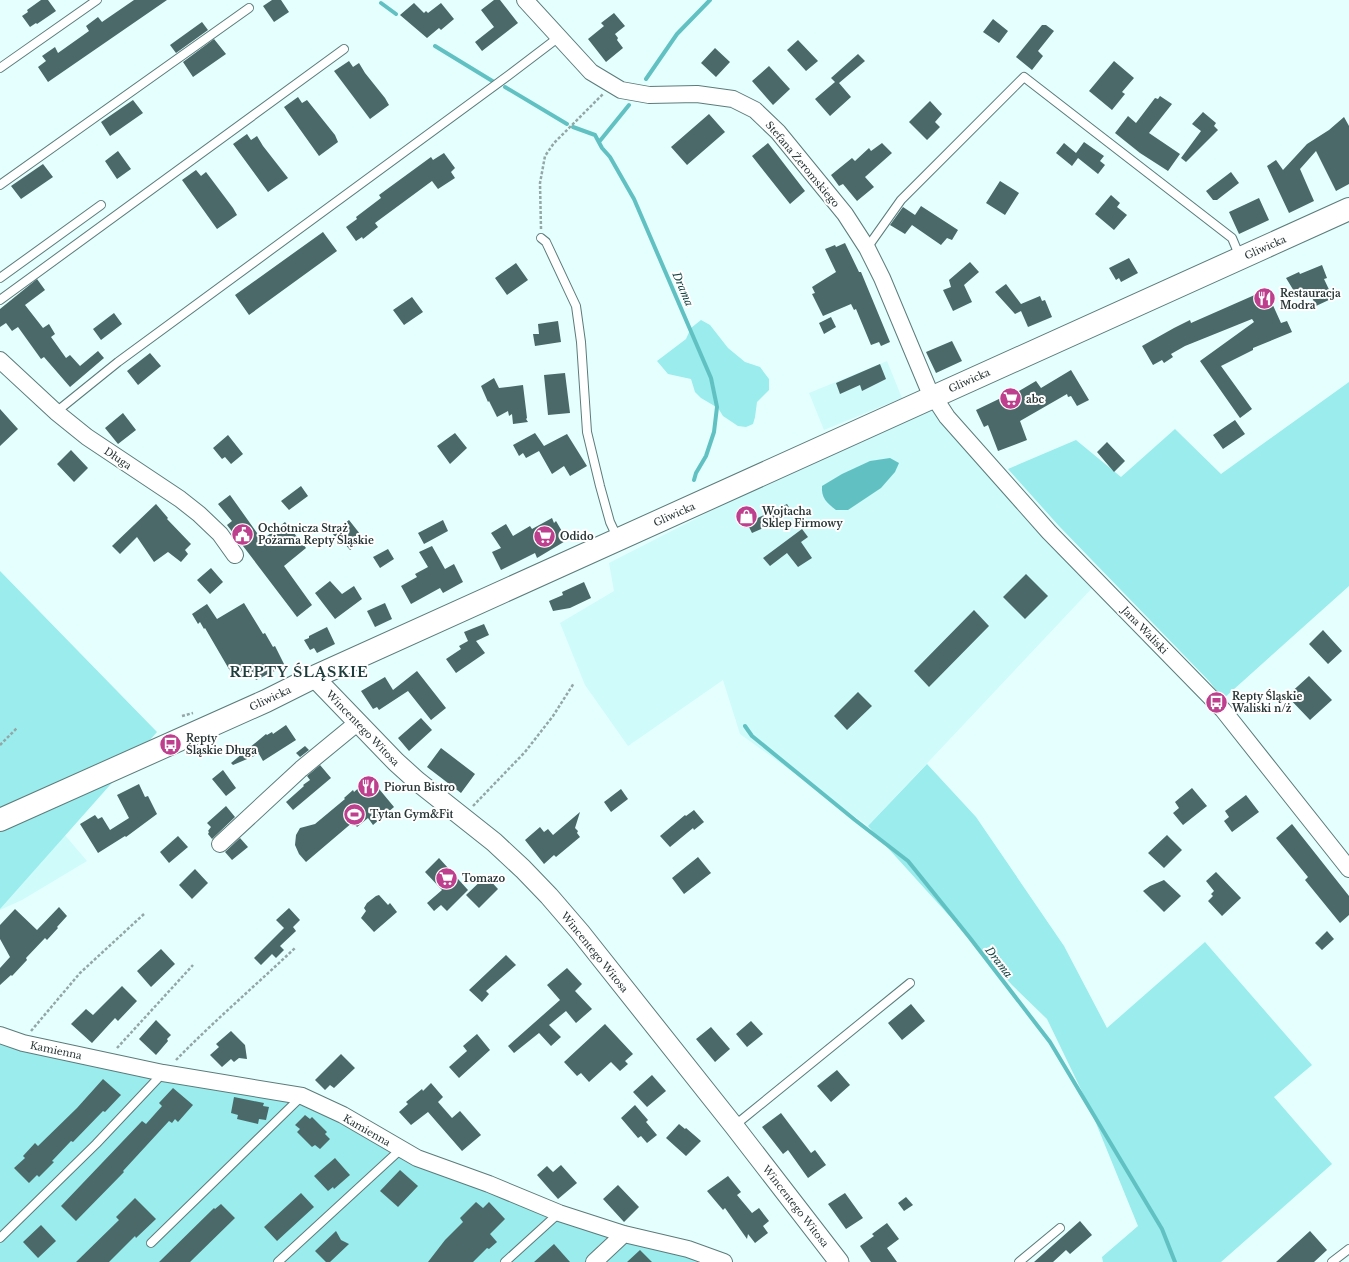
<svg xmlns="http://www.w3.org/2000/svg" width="1349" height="1262" font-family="'Libre Baskerville',serif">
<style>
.built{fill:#cffbfb}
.green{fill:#9aeced}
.water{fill:#61c1c2}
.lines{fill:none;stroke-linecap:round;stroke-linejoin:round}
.stream{stroke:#61c1c2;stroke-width:4}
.building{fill:#4b6969}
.service-casing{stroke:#5c7b7b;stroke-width:10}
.minor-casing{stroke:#5c7b7b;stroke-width:18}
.tertiary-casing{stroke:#5c7b7b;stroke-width:21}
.primary-casing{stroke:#5c7b7b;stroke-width:24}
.path{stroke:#93a7a7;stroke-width:2.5;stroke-dasharray:3 2;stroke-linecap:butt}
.service{stroke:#fff;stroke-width:8}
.minor{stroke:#fff;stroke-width:16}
.tertiary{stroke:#fff;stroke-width:19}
.primary{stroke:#fff;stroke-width:22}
.labels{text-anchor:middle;stroke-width:4;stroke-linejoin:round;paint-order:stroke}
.street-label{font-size:10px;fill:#283535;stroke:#fff}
.poi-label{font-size:10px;font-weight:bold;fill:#283535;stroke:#fff;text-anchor:start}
.water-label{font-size:11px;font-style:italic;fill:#184545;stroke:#fff}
.district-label{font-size:14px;font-weight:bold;letter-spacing:1px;fill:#1f3c3c;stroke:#fff}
</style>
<rect width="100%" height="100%" fill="#e4fffe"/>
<path class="built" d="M887,361L902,398L824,430L809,393Z
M929,407L1049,544L1094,586L868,826L740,734L723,680L628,746L585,685L560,623L614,591L609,563L746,493Z
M46,813L87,861L22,900L0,910V839Z"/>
<path class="green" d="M701,320L710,325L728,348L745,362L760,367L769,379V390L757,402L755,417L753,424L746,427L738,426L723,416L718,408L701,398L695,392L691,379L668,374L657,361L686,339L691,328Z
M1349,382V586L1223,699L1209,681L1059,526L1008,469L1076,440L1121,477L1175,429L1221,474Z
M0,571L157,732L0,909Z
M927,764L976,817L1064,946L1107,1028L1205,942L1312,1065L1274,1097L1332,1164L1221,1262H1103L1102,1257L1138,1226L1089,1106L1047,1019L1012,985L868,826Z
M0,1027L75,1051L289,1090L428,1159L722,1262H0Z"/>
<path class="water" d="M890,458L899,463L895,472L881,488L848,510H836C827,503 821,498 822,486L842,474L870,461Z"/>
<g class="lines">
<path class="stream" d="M381,3L396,14
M435,46L494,82
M646,79L677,34L710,0
M505,87L567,124
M573,127L595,135L602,148L610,157L634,199L711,378L717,407L714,432L706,456L696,473L694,480
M599,142L629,105
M745,726L752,736L855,820L908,861L970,938L1050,1042L1162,1229L1175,1262"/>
</g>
<path class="building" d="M41,0H48L56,11L37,24L36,23L30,27L22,16L28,12L27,10Z
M134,0H167L48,82L38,67L46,61L42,56L55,47L58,53L89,31L86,26L98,17L102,22Z
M272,0H281L289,12L274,22L263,6Z
M494,0H500L518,23L482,51L475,42L494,27L481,10Z
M414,3L424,13L426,11L428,13L441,3L454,19L441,30L439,28L427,38L400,15Z
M614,13L625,26L615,34L618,38L617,40L623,48L606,62L588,39L604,26L601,23Z
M993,19L1008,31L999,43L983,32Z
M202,22L208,30L176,53L170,45Z
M1042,25H1046L1054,31L1038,51L1043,56L1032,70L1016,57Z
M214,39L226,54L193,77L183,62Z
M798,40L818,61L806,71L787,50Z
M715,48L730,62L716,77L701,63Z
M858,54L865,61L839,83L851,97L830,116L815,99L835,82L831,78Z
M349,61L353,67L359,63L365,73L385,98L389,105L370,119L334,71Z
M1114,61L1134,78L1122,92L1125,94L1112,110L1089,91Z
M769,66L790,89L773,105L752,81Z
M1160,96L1172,104L1149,133L1180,154L1168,171L1140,153L1115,133L1128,116L1136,123L1155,98L1158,99Z
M298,97L302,103L307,100L335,135L338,142L319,156L284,107Z
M133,100L143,113L110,136L101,122Z
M930,101L942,114L935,122L940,127L927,140L909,122Z
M1203,112L1216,123L1214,126L1218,130L1186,162L1181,158L1201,131L1192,124Z
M709,114L725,132L687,165L671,147Z
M1344,117L1349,126V184L1336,191L1316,151L1300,169L1314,201L1289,213L1267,166L1276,160L1283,170L1307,144L1329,130Z
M247,134L251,140L257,136L263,146L288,178L268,192L233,144Z
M1084,142L1104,156L1100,161L1105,165L1098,174L1078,158L1072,166L1056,153L1064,143L1076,153Z
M768,143L805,191L790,204L752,156Z
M882,143L892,153L865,177L874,187L857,201L843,184L839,186L831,175L852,158L855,161L869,148L871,151Z
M118,151L131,169L117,179L105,161Z
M444,153L455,168L451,172L455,178L438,189L432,181L375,223L378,227L363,239L362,237L356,241L346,227L357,219L356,217L381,198L379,195L431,157L433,160Z
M43,164L53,177L21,199L11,186Z
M196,170L201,176L206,172L233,208L237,215L217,229L182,180Z
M1231,172L1239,183L1217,200H1213L1206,191Z
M1000,181L1019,193L1005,215L986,203Z
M1111,195L1120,203L1117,207L1127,215L1114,230L1095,214Z
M1259,198L1269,220L1239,234L1229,212Z
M921,206L958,230L952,240L947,238L941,245L912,225L905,234L890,225L903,207L915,215Z
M323,232L337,251L249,315L235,295Z
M845,243L859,272H861L890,342L881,346L879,342L871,345L856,309L854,310L851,304L823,316L812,294L815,293L812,287L836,272L825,249L835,245L836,247Z
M1129,258L1138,273L1121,282L1119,278L1116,280L1109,268Z
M970,262L979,272L964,285L972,302L953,311L943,290L951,287L949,280Z
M516,263L528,280L507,295L495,278Z
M1322,265L1327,278L1324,279L1333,298L1316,306L1309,291L1297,296L1286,278L1299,272L1300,274Z
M37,279L45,290L25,305L43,328L49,324L55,334L51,337L66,358L70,355L80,366L98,351L104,358L70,387L44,357L41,359L18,327L12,331L6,323L0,327V309Z
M1006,284L1021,304L1040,296L1042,301L1045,300L1052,317L1028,327L1021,311L1015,314L995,292Z
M1266,290L1281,323L1287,321L1292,332L1253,348V350L1221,366L1252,409L1240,418L1200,361L1254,322L1252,319L1185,346L1171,354L1173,357L1164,363L1162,360L1153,365L1142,346L1174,328L1190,320L1191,323Z
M412,297L423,312L404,325L393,310Z
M114,313L122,324L101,340L93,329Z
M831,317L836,327L824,334L819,323Z
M558,321L561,342L535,346L533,334H539L538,324Z
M952,341L962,361L936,373L926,352Z
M150,353L161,366L138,385L127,371Z
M880,364L886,379L862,391L860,385L840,394L836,383Z
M1071,370L1089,400L1077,406L1071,396L1068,397L1067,394L1020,421L1027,440L998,451L988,425L984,427L976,410L1001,398L1002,401L1036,381L1041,388Z
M565,373L570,413L548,415L544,375Z
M494,378L499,388L523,385L527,418L526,419L528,422L513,424L512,414L509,416L508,411L497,417L489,401L488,402L481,386Z
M0,409L18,429L0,446Z
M123,413L136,430L118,444L105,428Z
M1235,420L1245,434L1223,449L1213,435Z
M455,433L467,448L450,464L437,446Z
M535,433L544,446L567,434L587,466L570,476L564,466L552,474L539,451L526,458L523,453L519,456L513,445Z
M228,435L243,454L231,464L225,457L222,459L213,448Z
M1107,442L1125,461L1114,472L1097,452Z
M71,450L88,468L74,482L57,464Z
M301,486L308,496L289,510L281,501Z
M230,495L262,540L285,522L306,548L284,566L312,605L297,617L227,525L232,521L218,504Z
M156,504L168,518L167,519L191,544L185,550L188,554L181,562L168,552L154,562L137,537L120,554L112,546Z
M787,504L790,509L774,521L775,523L752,533L747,523Z
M552,518L554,523L556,521L567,540L537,558L535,553L501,570L492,552L501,548L491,533L506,524L513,536L530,526L532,529Z
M349,520L364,539L350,550L345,544L343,546L332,533Z
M443,520L448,531L424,544L418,533Z
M802,529L808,537L801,542L812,558L798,567L787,553L770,566L763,558Z
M432,546L445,569L454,564L463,582L443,593L440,588L411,604L401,586L417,577L415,574L428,567L419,552Z
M388,549L394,559L380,568L373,557Z
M211,568L223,582L210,594L197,580Z
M1026,574L1048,596L1025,619L1003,597Z
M330,581L342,594L354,586L362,599L335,619L315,593Z
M584,582L591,598L570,608L553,611L549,601L563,595L562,592Z
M244,603L263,634L265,633L273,647L275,646L285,666L256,680L249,667L233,676L205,628L204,629L200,622L198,624L192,614L207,604L217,619Z
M385,603L392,619L375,627L367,611Z
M974,610L989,626L929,687L914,671Z
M484,624L489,635L476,641L485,653L456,673L446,659L461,649L459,646L468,641L464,632Z
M327,627L335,644L317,653L314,648L310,650L304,640L309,638V636Z
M1323,630L1342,651L1328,664L1309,644Z
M417,671L446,708L431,720L408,691L379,710L377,707L373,709L361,691L385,677L393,690Z
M1309,676L1332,700L1310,720L1287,696Z
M858,692L872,706L847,730L834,716Z
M421,718L432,730L409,751L398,738Z
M286,725L296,740L263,761L259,754L233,765L231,763L266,734L267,735L272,732L273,734Z
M305,746L309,750L300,757L296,753Z
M441,748L475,774L461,793L427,767Z
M320,765L331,778L293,810L286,802L304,786L303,785L310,780L307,776Z
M223,770L236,788L226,796L212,779Z
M370,778L394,807L373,825L368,818L357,827L353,822L306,862L299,854L295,845L296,835L300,828L315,824L345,799L344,798L353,790L354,792Z
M139,784L145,797L148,796L157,814L126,837L125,836L98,853L80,824L95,815L98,819L102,817L110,830L129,818L117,795Z
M1192,788L1207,806L1183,825L1173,813L1179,808L1175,802Z
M621,789L628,799L611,812L604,802Z
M1246,795L1259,812L1232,832L1224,821L1229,817L1225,811Z
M226,806L235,817L212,839L208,834L209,832L208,831L211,827L207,823Z
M694,810L704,822L694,830L693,828L670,847L660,836L685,815L686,816Z
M580,812L575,828L578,831L577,833L580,837L556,857L554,855L544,864L525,840L540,827L544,832L548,829L553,835Z
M1292,824L1349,896V915L1340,923L1305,880L1308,877L1276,838Z
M1167,835L1182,850L1164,868L1148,853Z
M178,836L188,847L169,863L160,852Z
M240,838L248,847L232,860L225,852Z
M698,857L711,873L684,894L672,878Z
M439,858L468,890L447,911L441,905L434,911L427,903L442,890L425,872Z
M195,869L208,883L192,899L179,885Z
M1216,872L1241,898L1222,916L1208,901L1213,896L1211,894L1214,891L1206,881Z
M486,876L498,889L479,908L466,895Z
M1164,880L1181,896L1164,912L1143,891L1150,886Z
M379,895L388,905L390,903L397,912L374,932L361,918L366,911L364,908L367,903L376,896Z
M59,907L67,916L57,927L58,928L47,940L45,938L26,958L27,960L12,976L11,975L0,985V968L10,957L0,939V925L15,909L37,930Z
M289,908L300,920L293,927L296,931L280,946L284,950L276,958L272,954L261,965L254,958L284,928L276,920Z
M1327,931L1334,939L1322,950L1315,943Z
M161,949L175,964L151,987L137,971Z
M506,955L516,965L486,991L489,994L482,1002L469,990Z
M567,968L582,984L575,991L592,1009L576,1023L566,1011L549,1025L561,1037L551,1046L539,1033L514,1053L508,1046L560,1000L547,985Z
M122,986L137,1001L118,1021L115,1018L92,1043L71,1024L86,1009L93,1015Z
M911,1004L925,1021L902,1040L888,1023Z
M156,1020L171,1035L167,1039L168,1041L156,1055L139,1039Z
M751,1021L763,1034L747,1047L736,1034Z
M605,1024L633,1054L625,1061L628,1064L620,1071L611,1062L589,1082L581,1073L577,1076L564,1062Z
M711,1027L730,1049L715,1062L696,1039Z
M231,1031L245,1045L247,1059L239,1058L234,1062L231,1059L222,1067L210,1055L219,1047L216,1044Z
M477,1034L490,1050L459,1078L449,1067L467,1051L463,1046Z
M341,1054L355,1068L334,1088L330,1085L325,1090L315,1080Z
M837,1070L850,1085L831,1102L817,1086Z
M652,1075L666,1091L647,1107L633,1092Z
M103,1079L121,1095L105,1112L103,1111L73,1142L71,1141L52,1161L54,1162L39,1177L37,1175L29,1183L14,1168L25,1158L23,1156L35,1143L38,1146L77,1108Z
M431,1083L443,1097L438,1102L452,1118L460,1111L481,1135L462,1151L428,1112L411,1125L399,1112L408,1104L406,1102L422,1089L423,1091Z
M173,1088L193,1105L178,1122L175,1119L172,1123L169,1121L123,1171L124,1172L76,1221L61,1206L142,1121L146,1124L162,1106L159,1103Z
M234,1097L264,1103L263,1106L269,1107L266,1120L259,1119L258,1124L237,1119L238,1115L231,1113Z
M635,1105L648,1120L646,1122L657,1135L647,1143L641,1136L638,1138L621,1118Z
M781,1113L811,1153L815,1150L826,1165L808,1178L788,1150L783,1154L762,1127Z
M305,1115L310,1119L312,1117L327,1132L325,1134L330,1139L320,1149L315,1145L312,1147L297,1132L300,1129L295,1125Z
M679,1124L685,1129L686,1128L701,1141L686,1156L666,1138Z
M335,1158L350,1175L334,1189L333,1187L328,1191L314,1176Z
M561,1165L577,1183L558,1199L537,1175L547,1166L553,1172Z
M400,1170L418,1186L398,1207L380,1191Z
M728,1176L741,1192L737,1195L752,1213L759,1208L769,1221L763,1226L768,1233L755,1243L748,1234L747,1239L725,1208L723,1210L707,1191Z
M618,1185L639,1207L624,1222L603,1199Z
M301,1193L314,1207L277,1241L264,1227Z
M845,1193L863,1218L846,1229L828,1204Z
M906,1197L913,1205L904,1211L898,1203Z
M135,1198L156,1219L136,1238L135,1236L109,1262H76L119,1220L116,1217Z
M476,1202L483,1208L489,1202L505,1219L490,1234L497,1242L489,1249L487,1248L473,1262H428L445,1240L463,1222L460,1218Z
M221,1204L235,1218L190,1262H159L214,1208L215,1209Z
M1080,1221L1092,1235L1070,1254L1066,1250L1053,1262H1034Z
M887,1223L899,1239L887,1248L897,1262H871L860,1246L874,1236L872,1234Z
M41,1225L56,1241L38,1258L23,1242Z
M336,1231L341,1240L349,1244L330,1262H326L315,1251Z
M1310,1231L1327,1250L1314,1262H1276Z
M554,1244L570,1262H534Z
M640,1250L652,1262H627Z"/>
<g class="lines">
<defs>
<path id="service" d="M0,68L97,0
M0,185L249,8
M541,238L546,242L576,306L581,342L587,432L600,486L610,522L618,539
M867,248L901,200L1024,77L1232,238L1240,257
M0,278L101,205
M0,300L344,49
M56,412L118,362L509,75L559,37
M734,1126L910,983
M0,1238L96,1144L163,1073
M151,1243L302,1096
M278,1262L401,1149
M505,1262L559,1213
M1019,1262L1060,1228
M1332,1262L1349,1249"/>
<path id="minor" d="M525,0L591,72L621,90L649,95L697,94L733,99L755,110L778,132L845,214L867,248L882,278L928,388L947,417L1049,532L1223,710L1349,869
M0,360L56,412L87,437L180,499L199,514L220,534L235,555
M220,844L301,769L357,723
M0,1035L23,1043L163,1073L302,1096L343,1115L417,1158L489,1184L559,1213L624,1234L688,1249L724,1262
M594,1262L624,1234"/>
<path id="tertiary" d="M314,677L396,762L417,781L494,842L523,869L549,896L580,932L734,1126L839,1262"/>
<path id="primary" d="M0,820L266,701L314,677L1349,209"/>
</defs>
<use href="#service" class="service-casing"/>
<use href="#minor" class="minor-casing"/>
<use href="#tertiary" class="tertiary-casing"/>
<use href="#primary" class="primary-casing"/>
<path class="path" d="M541,229L540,183L545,156L554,143L603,94
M182,716L193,713
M0,745L17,728
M473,806L525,752L553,716L574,683
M31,1031L80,973L144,914
M117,1048L193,965
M176,1060C214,1021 255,986 295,948"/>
<use href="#service" class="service"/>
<use href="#minor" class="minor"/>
<use href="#tertiary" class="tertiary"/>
<use href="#primary" class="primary"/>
</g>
<defs>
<symbol id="restaurant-disc" viewBox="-11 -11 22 22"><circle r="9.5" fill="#bd3f8d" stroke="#fff"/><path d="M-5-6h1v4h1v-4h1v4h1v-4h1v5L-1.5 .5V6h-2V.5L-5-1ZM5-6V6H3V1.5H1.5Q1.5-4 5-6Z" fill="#fff"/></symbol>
<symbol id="supermarket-disc" viewBox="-11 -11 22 22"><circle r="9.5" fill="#bd3f8d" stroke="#fff"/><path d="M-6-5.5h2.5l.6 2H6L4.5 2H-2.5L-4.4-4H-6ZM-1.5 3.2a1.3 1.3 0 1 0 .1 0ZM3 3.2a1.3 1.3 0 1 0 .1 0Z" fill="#fff"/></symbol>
<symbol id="shop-disc" viewBox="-11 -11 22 22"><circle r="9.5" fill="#bd3f8d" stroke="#fff"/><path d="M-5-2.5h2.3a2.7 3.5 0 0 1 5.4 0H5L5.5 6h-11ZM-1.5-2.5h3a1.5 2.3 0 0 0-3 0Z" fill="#fff"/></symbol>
<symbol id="civic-disc" viewBox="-11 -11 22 22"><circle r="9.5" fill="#bd3f8d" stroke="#fff"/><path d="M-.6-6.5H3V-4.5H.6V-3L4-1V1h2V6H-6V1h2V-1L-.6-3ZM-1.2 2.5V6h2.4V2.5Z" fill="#fff"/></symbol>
<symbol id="bus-disc" viewBox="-11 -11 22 22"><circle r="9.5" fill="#bd3f8d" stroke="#fff"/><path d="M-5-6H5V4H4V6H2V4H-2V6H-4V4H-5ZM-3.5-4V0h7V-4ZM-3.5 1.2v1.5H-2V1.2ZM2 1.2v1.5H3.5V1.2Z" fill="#fff"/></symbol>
<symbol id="stadium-disc" viewBox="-11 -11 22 22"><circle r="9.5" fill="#bd3f8d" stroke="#fff"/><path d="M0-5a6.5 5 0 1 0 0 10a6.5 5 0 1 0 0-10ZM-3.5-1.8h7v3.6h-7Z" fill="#fff"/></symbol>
</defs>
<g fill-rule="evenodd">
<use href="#restaurant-disc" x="1252" y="286" width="25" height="25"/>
<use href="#supermarket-disc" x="998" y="386" width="25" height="25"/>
<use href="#shop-disc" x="734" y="504" width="25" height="25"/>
<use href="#civic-disc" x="230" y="522" width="25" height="25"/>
<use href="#supermarket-disc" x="532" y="524" width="25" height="25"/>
<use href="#bus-disc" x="1204" y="690" width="25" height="25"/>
<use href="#bus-disc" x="158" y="732" width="25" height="25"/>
<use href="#restaurant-disc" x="356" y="774" width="25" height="25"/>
<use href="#stadium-disc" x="342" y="802" width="25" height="25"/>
<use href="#supermarket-disc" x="434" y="866" width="25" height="25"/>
</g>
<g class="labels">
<g class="street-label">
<text transform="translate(803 164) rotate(50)" y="4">Stefana Żeromskiego</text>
<text transform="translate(1265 247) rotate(-24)" y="4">Gliwicka</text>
<text transform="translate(969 380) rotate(-24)" y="4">Gliwicka</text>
<text transform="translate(118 458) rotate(34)" y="4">Długa</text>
<text transform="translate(674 514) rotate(-24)" y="4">Gliwicka</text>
<text transform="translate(1145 630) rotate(46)" y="4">Jana Waliski</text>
<text transform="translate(270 698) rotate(-25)" y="4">Gliwicka</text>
<text transform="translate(363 728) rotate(46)" y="4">Wincentego Witosa</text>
<text transform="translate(595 952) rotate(51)" y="4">Wincentego Witosa</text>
<text transform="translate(56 1050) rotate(12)" y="4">Kamienna</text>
<text transform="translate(367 1130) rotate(30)" y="4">Kamienna</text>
<text transform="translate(796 1206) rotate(52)" y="4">Wincentego Witosa</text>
</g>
<g class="poi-label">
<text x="1280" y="297">Restauracja<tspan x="1280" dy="12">Modra</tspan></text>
<text x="1026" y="403">abc</text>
<text x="762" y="515">Wojtacha<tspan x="762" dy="12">Sklep Firmowy</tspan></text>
<text x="258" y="532">Ochotnicza Straż<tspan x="258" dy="12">Pożarna Repty Śląskie</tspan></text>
<text x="560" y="540">Odido</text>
<text x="1232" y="700">Repty Śląskie<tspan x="1232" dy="12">Waliski n/ż</tspan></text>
<text x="186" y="742">Repty<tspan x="186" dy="12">Śląskie Długa</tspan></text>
<text x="384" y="791">Piorun Bistro</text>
<text x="370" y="818">Tytan Gym&amp;Fit</text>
<text x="462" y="882">Tomazo</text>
</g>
<g class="water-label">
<text transform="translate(683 289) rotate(67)" y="4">Drama</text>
<text transform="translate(999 962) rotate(52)" y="4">Drama</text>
</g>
<g class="district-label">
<text x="299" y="677">REPTY ŚLĄSKIE</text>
</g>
</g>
</svg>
